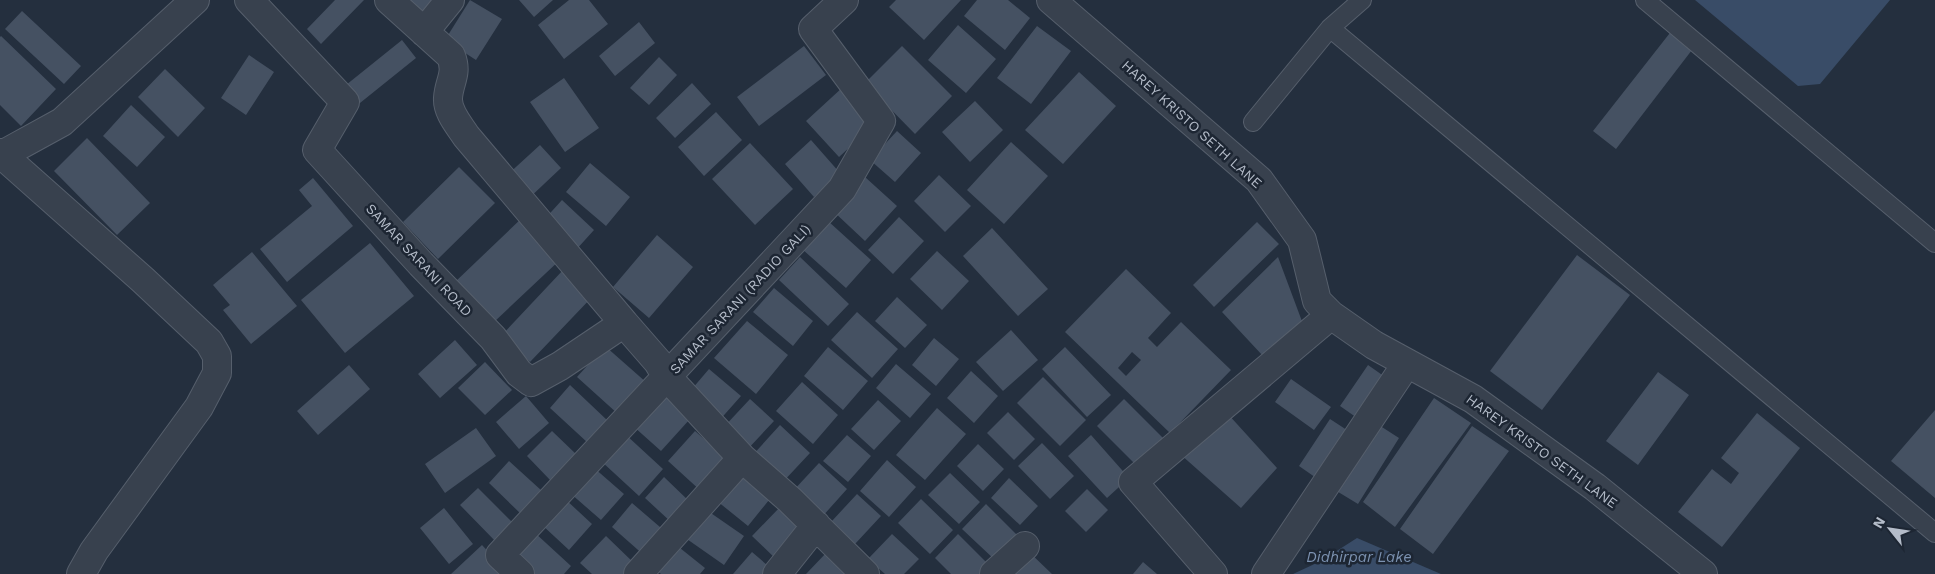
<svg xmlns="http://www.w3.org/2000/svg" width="1935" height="574" font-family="'Work Sans',sans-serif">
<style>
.water{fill:#394c67}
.building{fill:#455162;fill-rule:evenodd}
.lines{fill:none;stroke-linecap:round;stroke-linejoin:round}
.service-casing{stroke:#565f6c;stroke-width:20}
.minor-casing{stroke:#565f6c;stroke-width:30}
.service{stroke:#38414e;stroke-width:18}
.minor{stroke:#38414e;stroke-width:28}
.labels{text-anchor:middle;stroke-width:5;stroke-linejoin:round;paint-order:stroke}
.street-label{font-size:14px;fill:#b4bcc9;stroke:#1d2633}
.water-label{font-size:15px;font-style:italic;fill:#7c92b1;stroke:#1d2633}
</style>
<rect width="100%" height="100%" fill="#242f3e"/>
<path class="water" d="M1695,0H1890L1820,84L1798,86Z
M1357,538L1441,574H1293L1321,561Z"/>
<path class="building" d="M335,0H364L321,44L307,29Z
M403,0H443L430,19Z
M470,0L502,19L476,60L445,40Z
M519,0H553L534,17Z
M569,0H589L608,24L564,59L538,25Z
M896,0H961L924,40L889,7Z
M977,0H1008L1030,18L1005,50L964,16Z
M22,11L81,66L64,84L5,29Z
M639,22L655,43L615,76L599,56Z
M958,25L996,59L966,93L928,60Z
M1037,26L1071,51L1031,104L997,78Z
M1673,29L1695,46L1616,149L1593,131Z
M1,36L56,89L21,126L0,105V37Z
M402,40L416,58L360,103L346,85Z
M804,46L826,75L759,126L737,97Z
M902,46L952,96L915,134L865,83Z
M249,55L274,72L246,115L221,98Z
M659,57L677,75L649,105L630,88Z
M165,69L205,108L178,137L138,97Z
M1079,72L1116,106L1063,164L1025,130Z
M564,78L599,128L565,152L530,102Z
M692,83L711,104L675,138L656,118Z
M843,87L876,123L839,157L806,121Z
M975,101L1003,130L970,162L942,132Z
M131,105L165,137L137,167L103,136Z
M716,112L742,140L704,176L678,147Z
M897,131L921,153L895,182L870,160Z
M87,138L150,203L117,235L54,171Z
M811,140L840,173L814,197L785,164Z
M1011,142L1048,176L1004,224L967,190Z
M750,143L793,189L755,225L712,179Z
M540,145L561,168L526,201L504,178Z
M590,163L630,197L606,226L566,192Z
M459,167L495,203L438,259L403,222Z
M939,175L971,206L945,232L914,201Z
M865,177L897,206L865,241L833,211Z
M313,178L353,226L287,282L260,249L312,206L299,190Z
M562,200L594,230L575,251L542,222Z
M523,217L562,258L493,323L454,283Z
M899,217L924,241L893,274L868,250Z
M828,221L871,260L846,288L802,249Z
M1257,222L1279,244L1214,307L1193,285Z
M992,228L1048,289L1018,316L963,256Z
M657,235L693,267L649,318L613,287Z
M370,243L414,296L345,353L301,300Z
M937,251L969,281L942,310L910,279Z
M252,252L297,306L251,344L223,310L230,305L213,285Z
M1577,255L1630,295L1542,410L1490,371Z
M800,257L849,304L828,326L779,280Z
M1278,257L1303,324L1263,356L1222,312Z
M564,269L593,296L530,362L502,335Z
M1126,269L1171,313L1148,338L1157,347L1181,322L1231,370L1170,433L1065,332ZM1132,352L1141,360L1126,376L1118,368Z
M774,288L813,321L793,346L753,312Z
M897,297L927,325L905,348L875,321Z
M857,312L898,349L872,378L831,340Z
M747,321L788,355L756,394L714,358Z
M1011,330L1038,360L1003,391L976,362Z
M934,338L959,359L936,386L912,365Z
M455,340L477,365L440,398L418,374Z
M605,346L647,383L618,414L577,377Z
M828,347L868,381L843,410L804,376Z
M1065,347L1111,395L1087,417L1042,369Z
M485,362L512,390L485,415L458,388Z
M896,364L931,394L910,418L876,388Z
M349,365L370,389L318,435L297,411Z
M1368,365L1388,379L1360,420L1340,406Z
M709,369L741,396L717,423L686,396Z
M971,371L998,396L974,423L947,398Z
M1658,372L1689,395L1638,465L1606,441Z
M1043,377L1086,420L1060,446L1017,403Z
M1291,379L1331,407L1314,430L1275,402Z
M802,382L838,415L813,444L776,411Z
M570,385L608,421L588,443L550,408Z
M662,394L690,419L661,451L633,426Z
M526,396L549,423L519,449L496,422Z
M1434,398L1471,423L1395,527L1363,502Z
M750,399L774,421L746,451L722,429Z
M1124,399L1165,440L1138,467L1097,426Z
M878,400L901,421L874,450L851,429Z
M937,408L966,434L925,480L896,455Z
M1935,410V498L1891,461Z
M1008,412L1035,439L1014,460L987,433Z
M1227,413L1277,468L1241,508L1180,454Z
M1757,413L1800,448L1722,547L1678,512L1712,469L1731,484L1739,473L1721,458Z
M1330,419L1353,434L1322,482L1299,466Z
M1371,420L1399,438L1358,504L1330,487Z
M780,425L810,453L781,484L751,457Z
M1472,426L1509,451L1433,554L1400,529Z
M476,428L496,456L445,493L425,464Z
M552,431L577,455L551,481L527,456Z
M695,431L729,461L702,492L668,461Z
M625,434L663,469L639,496L601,461Z
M847,435L871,456L848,482L823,461Z
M1091,435L1129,478L1107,498L1068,456Z
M1042,443L1074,476L1050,499L1018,466Z
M978,444L1004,469L983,491L957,466Z
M887,460L916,487L889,517L860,491Z
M509,461L542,491L521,514L489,483Z
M819,463L847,489L821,518L792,492Z
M593,467L624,494L601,520L570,493Z
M742,469L773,495L748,526L717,501Z
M950,473L980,502L959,524L928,495Z
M664,477L690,502L671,522L645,498Z
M1009,478L1038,506L1020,525L991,498Z
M478,488L516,526L498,544L460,505Z
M1087,489L1108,510L1086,532L1065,511Z
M857,494L881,516L855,544L831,522Z
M564,498L592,524L569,550L541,524Z
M921,499L953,530L930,554L898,523Z
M632,503L667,533L646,557L612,527Z
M986,504L1018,536L995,560L962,529Z
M781,506L807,531L778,561L752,536Z
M444,508L473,544L449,564L420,528Z
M705,509L744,536L724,565L684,537Z
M534,532L571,566L564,574H528L510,557Z
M892,534L919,559L904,574H885L868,559Z
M958,534L989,565L981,574H951L935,558Z
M606,536L635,564L625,574H592L580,563Z
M675,544L705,568L700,574H661L654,568Z
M482,545L509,574H451Z
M1027,550L1052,574H1005Z
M752,552L774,571L772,574H733Z
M827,552L850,574H806Z
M1143,562L1157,574H1133Z"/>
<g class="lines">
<defs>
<path id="service" d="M1645,0L1935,243
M1330,28L1935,533
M1253,122L1330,28L1362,0"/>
<path id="minor" d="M249,0L345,102L317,150L421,264L493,338L519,373L531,382L560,366L624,323L658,362L667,377L742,458L790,500L865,574
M389,0L451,56C458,74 449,81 448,98C447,112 459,125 466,136L624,323
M1051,0L1259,180L1302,240L1317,301L1331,315L1374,345L1473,399L1595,487L1703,574
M424,32L450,0
M0,153L143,280L209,342L217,356V373L199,407L94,551L81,574
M0,156L62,122L195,0
M520,574L500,555L842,189L881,121L813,29L844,0
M638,574L742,458
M777,574L816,525
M994,574L1025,546
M1213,574L1133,482L1331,315
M1266,574L1407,363"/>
</defs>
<use href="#service" class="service-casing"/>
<use href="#minor" class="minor-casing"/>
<use href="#service" class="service"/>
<use href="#minor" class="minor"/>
</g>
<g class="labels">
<g class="street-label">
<text transform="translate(1192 124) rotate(42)" y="5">HAREY KRISTO SETH LANE</text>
<text transform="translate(419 260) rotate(47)" y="5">SAMAR SARANI ROAD</text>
<text transform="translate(740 299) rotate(-47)" y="5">SAMAR SARANI (RADIO GALI)</text>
<text transform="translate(1542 451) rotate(36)" y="5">HAREY KRISTO SETH LANE</text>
</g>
<g class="water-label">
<text x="1359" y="562">Didhirpar Lake</text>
</g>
</g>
<g transform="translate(1890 529) rotate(300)" stroke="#1d2633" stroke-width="4" paint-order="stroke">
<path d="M0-4L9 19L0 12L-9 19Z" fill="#b4bcc9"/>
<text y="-8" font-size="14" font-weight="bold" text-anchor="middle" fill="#b4bcc9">N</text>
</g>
</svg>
